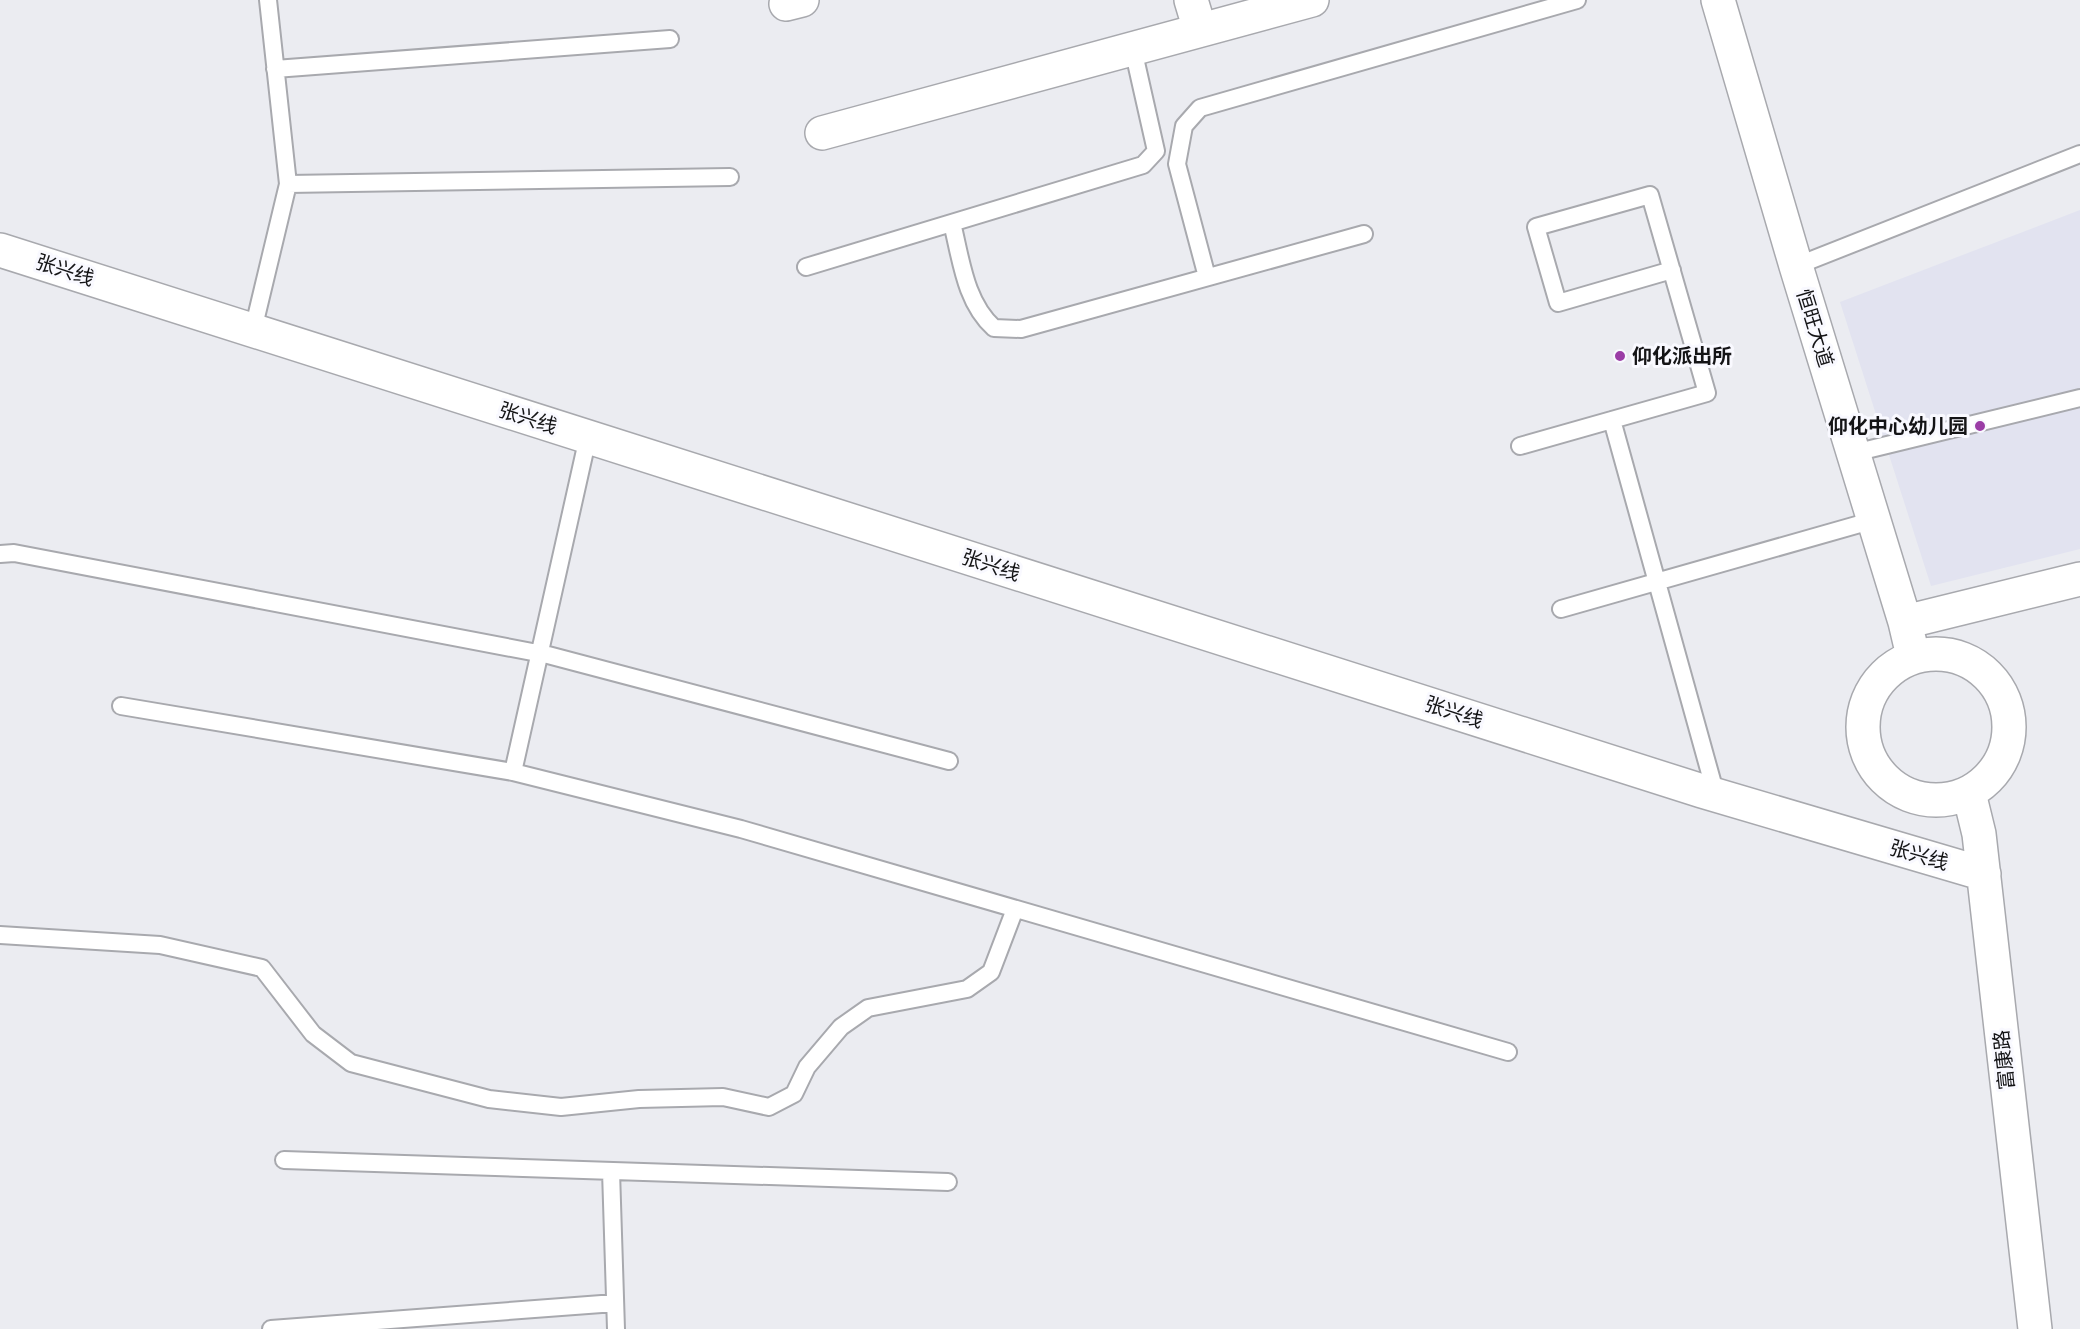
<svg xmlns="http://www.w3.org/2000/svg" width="2080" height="1329" font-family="'Zilla Slab','Noto Sans SC',serif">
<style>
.built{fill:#e2e3f0}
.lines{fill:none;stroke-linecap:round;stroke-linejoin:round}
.service-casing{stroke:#a8a9ae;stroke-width:20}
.minor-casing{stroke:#a8a9ae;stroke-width:36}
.tertiary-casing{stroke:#a8a9ae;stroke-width:36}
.service{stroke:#fff;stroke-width:16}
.minor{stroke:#fff;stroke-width:33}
.tertiary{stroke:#fff;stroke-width:33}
.poi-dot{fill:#9b3da6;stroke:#f9f9ff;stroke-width:2}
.labels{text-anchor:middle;stroke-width:6;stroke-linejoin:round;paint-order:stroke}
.street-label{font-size:20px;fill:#141416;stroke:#f9f9ff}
.poi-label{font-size:20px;font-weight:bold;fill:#141416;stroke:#f9f9ff;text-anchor:start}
</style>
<rect width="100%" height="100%" fill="#ebecf1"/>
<path class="built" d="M2080,210V549L1931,586L1840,302Z"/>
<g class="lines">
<defs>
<path id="service" d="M275,69L670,39
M288,184L730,177
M952,223C961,259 965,302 994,328L1021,329L1364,234
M1796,266L2080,154
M806,267L1143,165L1156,151L1133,49
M1207,277L1177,164L1184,126L1200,108L1577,0
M253,330L288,184L268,0
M1612,420L1716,795
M1520,446L1707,393L1650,195L1536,227L1558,303L1672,270
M1854,453L2080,398
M0,554L14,553L548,655L949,761
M1561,609L1874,520
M121,706L513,772L741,829L1508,1052
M513,772L588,437
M0,935L160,945L262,968L313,1034L351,1063L489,1099L561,1107L639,1099L723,1097L769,1107L794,1094L807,1067L841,1027L868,1008L967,989L991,972L1015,909
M284,1160L948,1182
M611,1171L616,1329
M271,1329L615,1303"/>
<path id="minor" d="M1191,0L1200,30
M786,4L802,0
M822,133L1312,0"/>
<path id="tertiary" d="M1718,0L1796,266L1905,622L1913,656
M0,250L1702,791L1984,874
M1905,622L2080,579
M1863 727a73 73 0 1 1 146 0a73 73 0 1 1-146 0Z
M1969,793L1979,834L2035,1329"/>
</defs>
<use href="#service" class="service-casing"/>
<use href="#minor" class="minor-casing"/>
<use href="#tertiary" class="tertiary-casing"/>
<use href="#service" class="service"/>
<use href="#minor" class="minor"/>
<use href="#tertiary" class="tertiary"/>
</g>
<g class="poi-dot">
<circle cx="1620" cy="356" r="6"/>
<circle cx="1980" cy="426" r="6"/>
</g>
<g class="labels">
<g class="street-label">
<text transform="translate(65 270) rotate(18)" y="7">张兴线</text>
<text transform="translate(1815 328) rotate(73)" y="7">恒旺大道</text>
<text transform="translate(528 418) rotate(18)" y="7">张兴线</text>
<text transform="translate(991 565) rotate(18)" y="7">张兴线</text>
<text transform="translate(1454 712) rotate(18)" y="7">张兴线</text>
<text transform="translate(1919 855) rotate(16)" y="7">张兴线</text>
<text transform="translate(2004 1060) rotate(-96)" y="7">富康路</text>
</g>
<g class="poi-label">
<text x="1632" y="363">仰化派出所</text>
<text x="1968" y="433" text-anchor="end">仰化中心幼儿园</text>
</g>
</g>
</svg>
